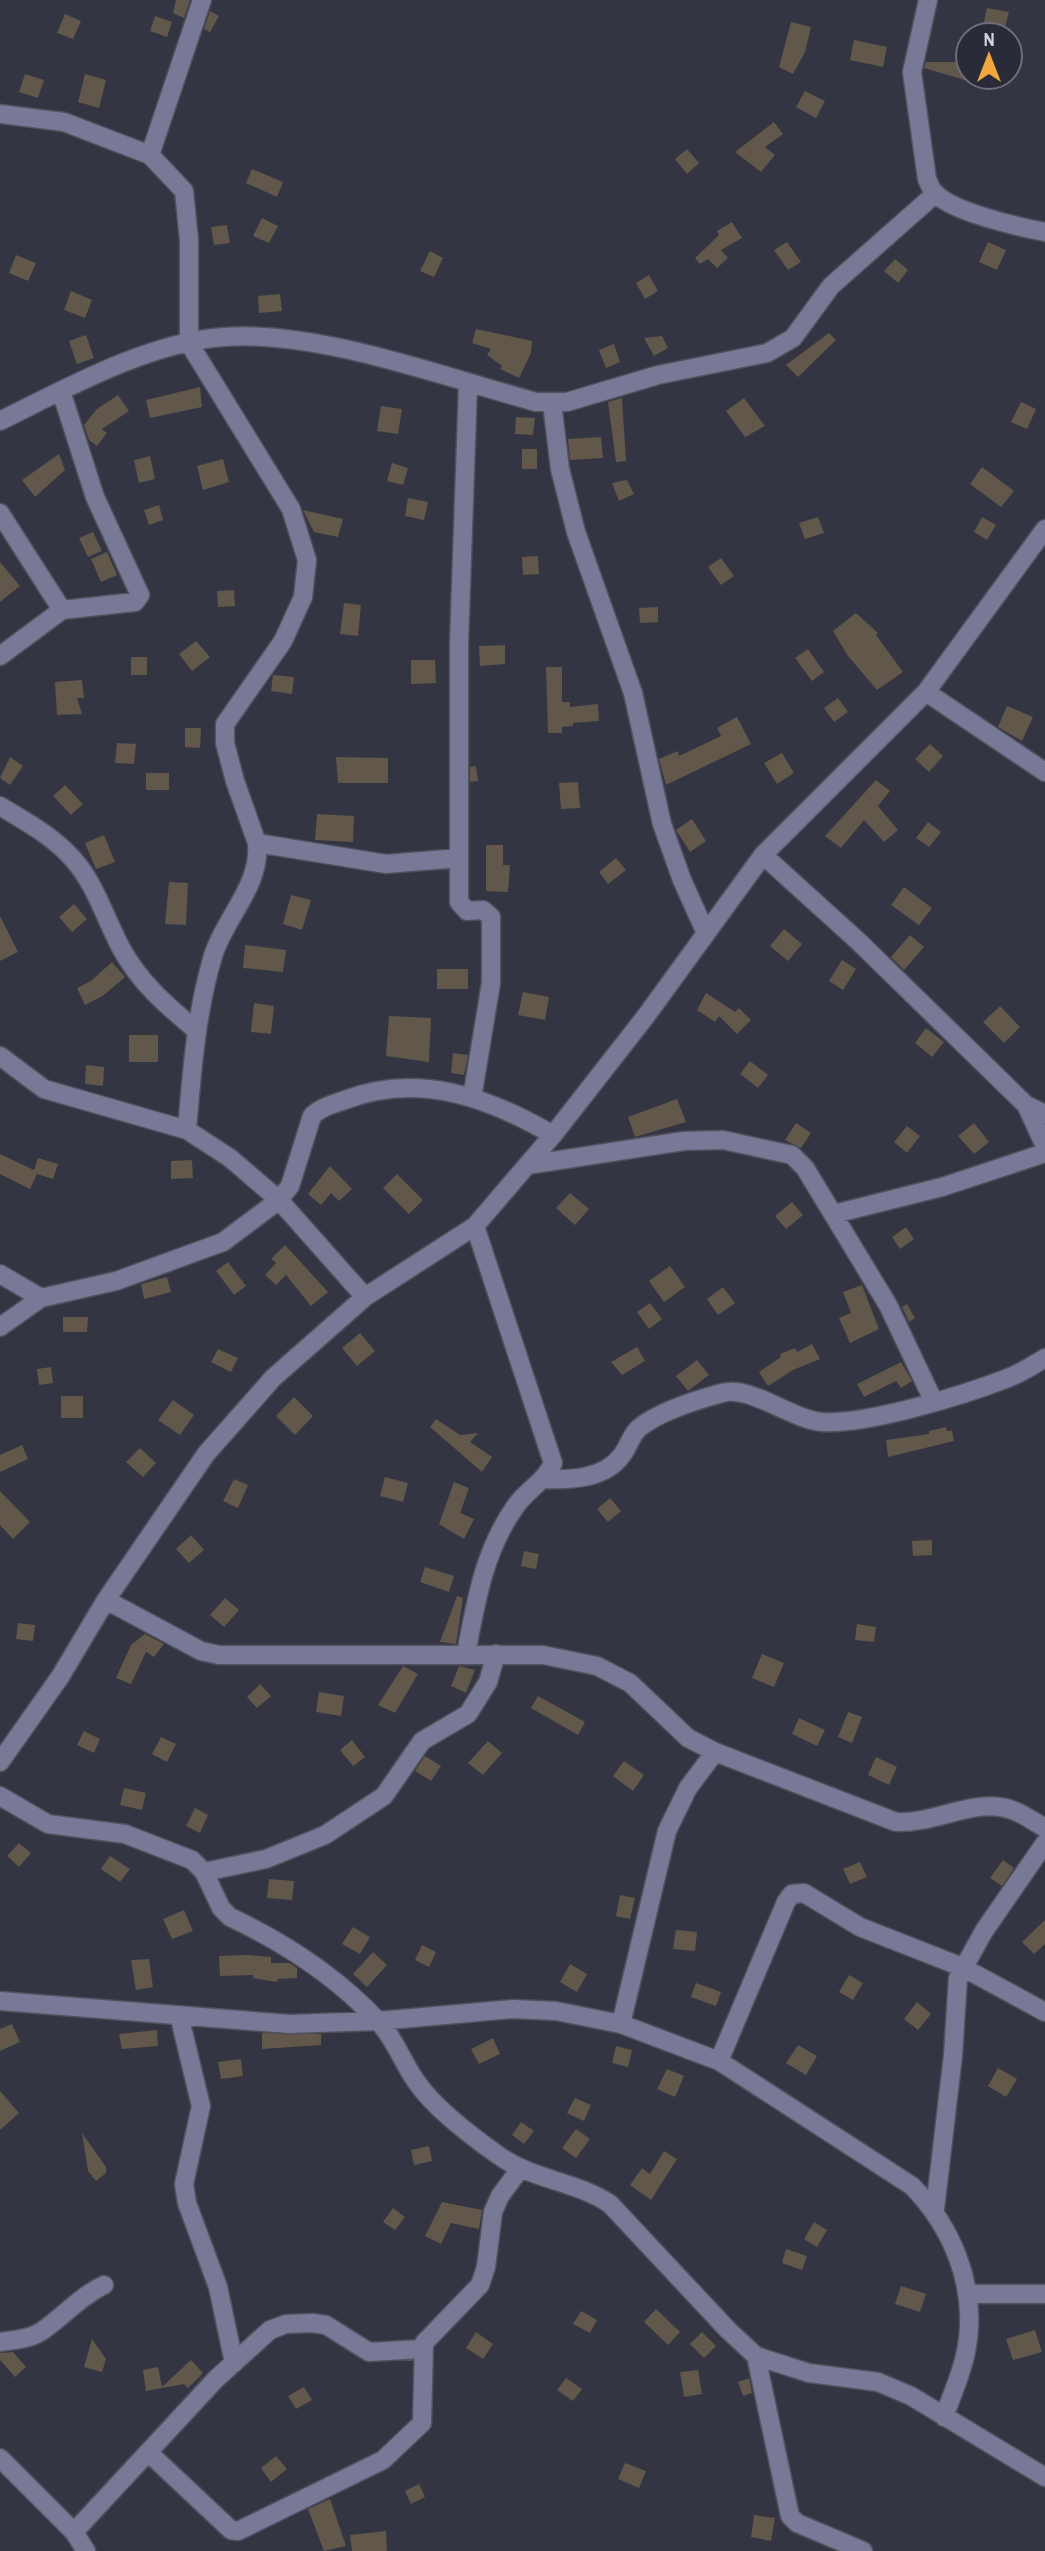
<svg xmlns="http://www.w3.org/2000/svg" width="1045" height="2551" font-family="'Archivo Narrow',sans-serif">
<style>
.building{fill:#61574b}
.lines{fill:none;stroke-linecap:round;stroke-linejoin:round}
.minor-casing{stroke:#51515e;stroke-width:21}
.minor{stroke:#777997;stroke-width:18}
</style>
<rect width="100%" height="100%" fill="#343542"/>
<path class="building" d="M176,0H190L184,18L173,13Z
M987,8L1009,12L1003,35H981Z
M210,11L219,16L210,32L204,29Z
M65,14L81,21L73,39L57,33Z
M155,16L172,22L167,37L150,31Z
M791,22L811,27L805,52L793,74L779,67Z
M854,40L887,47L883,67L850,60Z
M926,62H968V81L924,68Z
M25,74L44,80L38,98L19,92Z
M85,74L106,80L99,108L78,102Z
M805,91L825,101L816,118L796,107Z
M774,122L783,134L765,147L775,155L761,172L735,152Z
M687,149L699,163L687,174L675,159Z
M252,169L283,182L277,197L246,183Z
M262,218L278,226L269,243L253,236Z
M732,222L742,238L721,250L728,258L717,268L708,259L700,264L695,258L719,235L717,231Z
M227,225L230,243L214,245L211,227Z
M787,242L801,262L788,270L774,250Z
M988,242L1006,250L997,270L979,262Z
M430,251L443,258L434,277L420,271Z
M16,255L36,263L28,281L9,273Z
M895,259L908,270L898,283L884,271Z
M649,275L658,291L645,299L636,283Z
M71,291L92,300L85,318L64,310Z
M280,294L282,311L259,313L258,296Z
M476,329L532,341L531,353L519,378L500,369L502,366L487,355L491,349L472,343Z
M829,333L836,340L798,377L786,365Z
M86,335L94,358L77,364L69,341Z
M662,336L668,348L654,356L644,338Z
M614,344L620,362L606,368L599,350Z
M200,387L202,407L150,418L146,400Z
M118,395L129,411L102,429L107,433L97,446L89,440L84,425L97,409Z
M622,398L626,461L616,462L608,402Z
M744,398L765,426L745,437L726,411Z
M1021,402L1036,409L1027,429L1011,422Z
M381,406L402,409L398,434L377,431Z
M516,417L535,418L533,435L515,434Z
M601,437L603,458L570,460L568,439Z
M522,449H537V469H522Z
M59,454L65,470L35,497L22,480Z
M150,456L155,479L139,483L134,460Z
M223,459L229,482L203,490L197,466Z
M392,463L408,468L403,485L387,481Z
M982,467L1014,491L1001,507L970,484Z
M627,480L634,494L619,501L612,483Z
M408,498L428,502L424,520L405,516Z
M159,505L163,520L149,525L144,510Z
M303,510L343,519L338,537L314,532Z
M818,517L824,533L805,539L799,523Z
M982,517L996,525L987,540L974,532Z
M93,532L102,551L88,557L79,538Z
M107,552L117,575L101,582L91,559Z
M538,556L539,574L523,575L522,557Z
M721,558L734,576L721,585L708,567Z
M0,562L20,586L0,602Z
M234,590L235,606L218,607L217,591Z
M344,603L361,605L358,636L340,634Z
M658,607V622L640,623L639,608Z
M856,613L878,633L876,635L903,672L877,690L848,656L833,631Z
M196,641L210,657L192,671L179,654Z
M505,645V664L480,666L479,646Z
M808,649L824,672L812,681L795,658Z
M131,657H147V675H131Z
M411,660H435L436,683L411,684Z
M546,667H562V702H570V707L598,704L599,721L573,723V726L562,727V733H548Z
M273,675L294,677L292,694L271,691Z
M82,680L84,698H77L82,714L57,715L55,682Z
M838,698L848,712L834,722L824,708Z
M1007,706L1033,717L1022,741L998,727Z
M737,717L751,744L666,785L659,759L678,751L679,756L721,736L717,728Z
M185,728H201L200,748L185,747Z
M117,743L136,744L134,764L115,763Z
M930,744L943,756L929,772L915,759Z
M782,753L794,773L777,784L764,763Z
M10,757L23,766L10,785L0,778Z
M336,757L388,758V783H338Z
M476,766L478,781L470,782V767Z
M146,773H169V790H146Z
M876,780L890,791L878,806L898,830L884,842L864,820L841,848L825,836Z
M578,782L580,808L561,809L559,783Z
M65,785L83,804L71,815L53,796Z
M317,814L354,816L353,842L315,840Z
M692,819L706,841L690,852L676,830Z
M928,822L941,832L929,847L916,838Z
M104,835L115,862L96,869L85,843Z
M486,845H503V865H510L508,892L486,891Z
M616,858L626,870L608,884L599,872Z
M169,882L188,883L186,925L165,924Z
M904,887L932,908L919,925L891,905Z
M291,895L311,900L302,930L283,924Z
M74,904L87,919L72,932L59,917Z
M0,916L18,952L0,961Z
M784,929L802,944L788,961L770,946Z
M910,935L924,947L904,970L891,957Z
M245,945L286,950L283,972L243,968Z
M842,960L856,969L843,990L829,981Z
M112,962L125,977L104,995L85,1005L77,988L91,981Z
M437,969H468V989H437Z
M523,992L549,997L545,1020L518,1015Z
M706,993L735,1012L739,1008L751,1020L737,1034L719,1016L715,1022L697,1010Z
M254,1003L274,1006L271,1034L251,1032Z
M1000,1006L1020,1027L1004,1043L983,1022Z
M389,1016L431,1018L429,1062L386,1056Z
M926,1028L944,1042L932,1057L915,1043Z
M129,1035H158V1062H129Z
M453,1053L468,1055L464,1075L451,1073Z
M750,1061L768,1075L758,1088L740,1074Z
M86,1065L104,1067L103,1086L85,1084Z
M677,1099L686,1122L635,1137L628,1117Z
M796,1123L811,1133L801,1148L785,1140Z
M974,1123L989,1142L974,1154L958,1136Z
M907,1126L920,1136L907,1153L894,1142Z
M0,1154L34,1170L38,1158L58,1164L53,1179L37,1174L30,1189L0,1174Z
M192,1160L193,1178L171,1179V1161Z
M330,1166L352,1189L339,1201L331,1193L321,1205L308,1194Z
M397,1174L423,1200L409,1214L383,1188Z
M570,1193L589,1209L575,1225L556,1208Z
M792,1202L803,1215L786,1229L775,1216Z
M906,1227L914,1239L900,1249L892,1237Z
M285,1245L328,1292L311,1306L286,1275L276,1285L265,1275L276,1263L271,1259Z
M228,1262L246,1286L234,1295L216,1271Z
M670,1266L685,1287L664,1302L649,1281Z
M167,1277L171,1292L144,1299L141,1284Z
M862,1285L879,1329L850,1343L839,1318L851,1313L843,1292Z
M723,1287L735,1303L718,1315L707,1299Z
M650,1303L662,1319L649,1329L637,1312Z
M907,1304L915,1318L909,1322L902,1307Z
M63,1317H88L87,1332H63Z
M360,1333L375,1351L357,1366L342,1348Z
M812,1344L820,1359L793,1370L768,1386L759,1372L781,1357L780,1354L795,1348L797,1352Z
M637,1347L645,1361L622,1375L611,1362Z
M218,1349L238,1358L231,1372L211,1362Z
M697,1360L709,1375L688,1391L676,1376Z
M901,1362L912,1381L901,1388L896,1381L864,1397L857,1384Z
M51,1367L53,1383L39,1385L37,1369Z
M61,1396H83V1418H61Z
M294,1397L313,1416L295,1435L276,1416Z
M173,1400L194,1415L180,1435L158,1420Z
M436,1419L460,1435L478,1433L470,1442L492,1457L482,1472L430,1427Z
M946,1427L947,1431H952L954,1441L888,1457L886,1440L929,1434V1431Z
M22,1445L28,1459L0,1472V1455Z
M140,1448L156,1463L143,1477L126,1462Z
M385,1477L408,1483L403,1502L380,1496Z
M234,1479L248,1485L238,1508L223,1501Z
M454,1482L469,1488L460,1513L474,1519L464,1539L439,1524Z
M0,1491L30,1522L13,1539L0,1525Z
M610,1498L621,1511L608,1522L597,1509Z
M191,1535L204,1550L189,1563L176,1549Z
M932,1540V1555L913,1556L912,1541Z
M524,1551L539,1554L536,1569L521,1566Z
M425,1567L454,1576L449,1592L420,1582Z
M457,1596L463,1598L456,1644L440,1642Z
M225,1598L239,1610L224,1627L210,1615Z
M18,1623L35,1625L33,1641L16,1639Z
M857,1624L876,1627L874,1642L855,1640Z
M145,1634L164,1644L154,1657L146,1652L131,1684L116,1678L131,1645Z
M762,1654L784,1663L774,1687L752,1678Z
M403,1666L418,1674L395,1713L378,1705Z
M459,1666L475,1670L466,1693L451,1686Z
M260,1684L271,1696L257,1708L247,1697Z
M319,1692L344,1696L341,1716L316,1712Z
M538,1696L585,1722L578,1735L531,1708Z
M848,1712L862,1717L852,1743L838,1737Z
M799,1718L825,1730L817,1746L792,1734Z
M84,1731L100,1739L94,1753L77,1745Z
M161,1737L176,1744L167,1762L152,1754Z
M352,1740L365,1757L353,1766L340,1750Z
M488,1741L502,1753L483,1775L468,1763Z
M425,1756L441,1766L431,1781L415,1771Z
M876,1757L897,1767L889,1785L868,1775Z
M624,1761L644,1775L633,1791L613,1776Z
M124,1788L146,1793L142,1810L120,1805Z
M195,1808L208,1815L200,1833L186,1826Z
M19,1843L31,1853L19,1867L7,1856Z
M110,1856L130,1869L120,1882L101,1869Z
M1003,1860L1014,1868L1002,1886L990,1878Z
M860,1862L867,1877L850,1884L843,1869Z
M269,1879L294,1881L292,1900L267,1898Z
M620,1895L635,1898L630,1919L616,1916Z
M184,1910L193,1931L172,1939L163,1919Z
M1045,1920V1944L1034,1954L1022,1942Z
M353,1927L370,1937L360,1954L342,1944Z
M676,1930L697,1932L695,1951L673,1949Z
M422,1945L436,1952L429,1967L415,1960Z
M373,1952L387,1965L367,1987L353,1974Z
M247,1955L271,1957V1963H289L297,1968V1978L278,1979L277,1982L253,1978V1975L220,1976L219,1956Z
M149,1959L153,1987L136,1990L131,1960Z
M570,1964L587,1974L577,1992L560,1982Z
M849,1975L863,1983L853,2000L839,1992Z
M696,1983L721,1992L716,2006L691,1997Z
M917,2002L931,2014L918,2030L904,2019Z
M12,2024L20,2042L0,2051V2029Z
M157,2030L158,2046L122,2049L119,2034Z
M262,2033L321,2034V2045L262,2049Z
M493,2038L500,2054L479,2064L471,2049Z
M798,2045L817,2056L806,2075L786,2063Z
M616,2046L632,2050L628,2067L612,2063Z
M241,2059L243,2076L221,2079L218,2062Z
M998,2068L1017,2079L1006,2097L988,2086Z
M667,2069L684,2076L675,2097L657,2089Z
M0,2091L19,2113L0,2130Z
M575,2098L591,2105L584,2121L567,2113Z
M521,2122L534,2131L524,2144L512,2135Z
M576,2129L590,2139L576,2158L562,2148Z
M82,2133L106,2167V2173L96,2181L88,2171Z
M429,2146L432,2161L414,2165L411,2150Z
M664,2151L677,2159L651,2200L630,2185L642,2168L650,2174Z
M442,2202L482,2210L479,2229L451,2223L441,2244L425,2236Z
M393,2208L405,2217L395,2230L383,2222Z
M814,2222L827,2230L817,2247L804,2239Z
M786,2249L807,2256L802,2270L782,2263Z
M901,2286L926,2294L920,2312L895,2304Z
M656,2309L680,2332L668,2345L644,2322Z
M581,2311L597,2320L590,2333L573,2324Z
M1035,2330L1042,2352L1013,2360L1006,2339Z
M476,2332L493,2344L483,2359L466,2348Z
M702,2332L716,2346L704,2358L690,2344Z
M92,2339L106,2359L102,2372L84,2367Z
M13,2352L26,2367L15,2377L0,2360V2353Z
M191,2360L203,2373L188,2388L184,2384L146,2391L143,2370L158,2367L162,2387Z
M698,2370L702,2394L684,2397L680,2372Z
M566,2378L582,2389L573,2401L557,2390Z
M749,2378L752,2393L743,2396L738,2382Z
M304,2387L312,2400L296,2409L288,2396Z
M276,2456L287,2469L271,2482L261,2468Z
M625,2463L646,2471L639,2488L618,2479Z
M419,2484L425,2497L411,2504L405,2491Z
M330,2499L346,2546L324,2551L308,2509Z
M754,2515L775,2518L771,2541L751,2537Z
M386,2531L387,2551H352L350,2535Z"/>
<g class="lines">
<defs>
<path id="minor" d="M928,0L912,72L927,179C929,183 931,190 935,193C952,212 1019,227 1045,232
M0,114L64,122L150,155L184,191L189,240V343L291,509L307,560L303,597L283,641L225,724V743L235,781L257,843C261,886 225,917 213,956C196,1013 192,1071 187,1130
M150,155L202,0
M468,384L459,644V902L467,911L483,910L491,917V983L472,1098
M552,403L560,469L576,532L633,693L662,824L682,880L705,931
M0,421C67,388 149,342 224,337C318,330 444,377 536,402H567L658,375L767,353L793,338L831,286L935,194
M0,513L62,610
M0,656L62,610L135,602L140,595L95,497L61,391
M926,692L1045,772
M0,806C26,822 53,836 73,859C96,885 105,918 121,948C140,983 166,1005 196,1030
M257,843L386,864L459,858
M763,855L858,941L1026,1105L1045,1114
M0,1056L44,1089L187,1130L230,1158L279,1200L365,1297
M1026,1105L1045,1146
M527,1165L684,1141L723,1140L792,1155L805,1168L888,1305L933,1400
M834,1214L942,1187L1045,1153
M0,1274L41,1298
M0,1327L41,1298L116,1281L223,1242L279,1200L290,1186L312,1116C321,1107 333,1104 345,1100C418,1072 488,1097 553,1135
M544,1479C571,1480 605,1479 622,1455C629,1446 631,1435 639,1428C660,1411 696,1400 722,1393C751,1385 790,1419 822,1422C867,1425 964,1395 1008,1378C1021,1373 1033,1365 1045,1358
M106,1600L201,1651L219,1655H543L597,1666L630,1683L688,1738L715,1752L896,1822C931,1824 968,1802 1000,1807C1017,1809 1031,1820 1045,1828
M466,1654C476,1601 484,1551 515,1507C526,1490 545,1482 553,1463L475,1226
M0,1762L60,1677L106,1600L206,1454L273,1378L365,1297L475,1226L553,1135L646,1016L763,855L926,692L1045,529
M0,1796L48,1824L125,1834L192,1860L204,1872L221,1908L230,1917C285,1943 336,1976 378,2021C396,2040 403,2064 418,2084C435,2108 474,2138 498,2155C532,2180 576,2181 610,2204L728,2330L756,2356L809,2373L878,2382L911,2396L1045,2477
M204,1872L266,1859L325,1835L384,1796L422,1741L468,1714L488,1682L496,1654
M0,2001L289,2024L378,2021L513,2009L556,2011L621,2024L719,2061L912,2186C951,2226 975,2282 968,2339C965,2366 953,2392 944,2417
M179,2015L201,2106L184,2184L187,2203L218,2287L234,2363
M621,2024L667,1831L688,1788L715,1752
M719,2061L786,1902L792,1894L804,1893L860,1927L962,1967L1045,2012
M935,2209L953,2055L958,1978L984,1931L1045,1843
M969,2294H1045
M0,2342C14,2340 30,2339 42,2331C64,2316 79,2297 104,2285
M756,2356L790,2516L797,2523L863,2551
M149,2453L231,2530L238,2531L383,2460L422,2423L424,2343L480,2285L486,2267L493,2212L500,2196L520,2169
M0,2458L74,2532L86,2551
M74,2532L216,2379L270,2330L286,2324L313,2323L326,2325L369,2352L422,2349"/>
</defs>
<use href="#minor" class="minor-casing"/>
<use href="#minor" class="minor"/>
</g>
<g transform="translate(989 56)"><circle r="33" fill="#2a2b38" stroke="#6e6e7a" stroke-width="2"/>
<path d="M0-5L12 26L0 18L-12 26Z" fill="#f1a640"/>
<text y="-10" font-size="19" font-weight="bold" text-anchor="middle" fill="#d3d3dc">N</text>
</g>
</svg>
